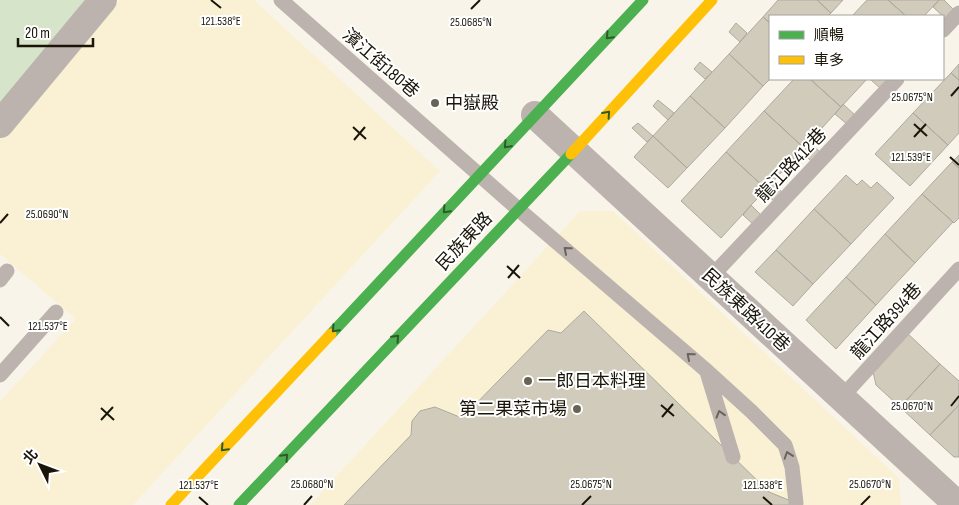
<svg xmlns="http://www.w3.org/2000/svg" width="959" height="505" font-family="'Sofia Sans Condensed','Noto Sans TC',sans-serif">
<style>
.built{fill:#faf1d5}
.green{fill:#d6e4c9}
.building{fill:#d0cbbb;stroke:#ada99e}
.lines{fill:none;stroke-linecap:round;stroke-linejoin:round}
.lane{stroke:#bcb3ae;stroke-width:15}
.street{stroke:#bcb3ae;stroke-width:28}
.fast{stroke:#4caf50;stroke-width:11}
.slow{stroke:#ffc107;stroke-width:11}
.oneway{stroke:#305a29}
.oneway2{stroke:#6a645c}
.ticks{fill:none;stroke:#191509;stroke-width:2}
.poi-dot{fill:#676357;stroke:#fff;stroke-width:2}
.labels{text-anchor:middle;stroke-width:4;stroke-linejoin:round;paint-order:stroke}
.street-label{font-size:18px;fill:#191509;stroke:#fff}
.poi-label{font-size:18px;fill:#191509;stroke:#fff;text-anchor:start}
.ticks-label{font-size:12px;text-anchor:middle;fill:#191509;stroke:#fff;stroke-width:4;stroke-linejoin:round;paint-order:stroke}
</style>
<rect width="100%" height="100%" fill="#f8f4e9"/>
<path class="built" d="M120,0H254L440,171L133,505H0V401L76,319L0,254V134Z
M580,211H613L899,478L901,505H310Z"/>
<path class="green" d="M0,0H102L0,121Z"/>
<path class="building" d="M778,0H817L831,13L828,16H770V23L763,17Z
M817,0H843L831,13Z
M867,0H888L906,16H852Z
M888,0H939L924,16H906Z
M939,0H944L954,10L946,19L933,7Z
M763,17L770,23V79L763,86L729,54Z
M736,23L747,33L740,42L729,32Z
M729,54L763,86L725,128L690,96Z
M700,62L712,72L705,79L694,69Z
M959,64V80L951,73Z
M951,73L959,80V133L948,145L913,113Z
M794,79H810L841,107L804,148L764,111Z
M810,79H867L841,107Z
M870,79H888L881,89Z
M690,96L725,128L687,168L653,136Z
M658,100L674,113L668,120L653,106Z
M843,104L856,116L848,125L835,114Z
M764,111L804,148L766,189L726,152Z
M913,113L948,145L910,186L875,154Z
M638,123L653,136L647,142L632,128Z
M653,136L687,168L668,188L634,157Z
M809,142L821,153L812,162L801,151Z
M726,152L766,189L721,238L681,201Z
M959,155V168L952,162Z
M952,162L959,168V218L954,223L922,194Z
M846,175L857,185L862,180L871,188L877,182L894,198L851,244L814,209Z
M772,183L783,193L775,202L764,192Z
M922,194L953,222L915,263L885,234Z
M751,205L762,216L754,225L743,215Z
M814,209L851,244L813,284L776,250Z
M885,234L915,263L876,305L846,277Z
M776,250L813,284L793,306L755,272Z
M846,277L876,305L836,349L806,320Z
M584,311L769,492L796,503L798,505H344L411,435L412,421L420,411L435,407L462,418L548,330L561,333Z
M905,331L940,364L900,407L876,385L872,367Z
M940,364L959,381V405L930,435L900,407Z
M959,405V457H954L930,435Z"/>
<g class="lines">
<path class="lane" d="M281,0L518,209L707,371L752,412L785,445L792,467L796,503
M943,30L959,13
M711,277L897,79
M0,280L7,271
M707,372L733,457
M0,375L56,312
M841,398L959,269"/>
<path class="street" d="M535,115L958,505
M0,124L103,0"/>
<path class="fast" d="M331,334L643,0
M239,505L571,154"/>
<path class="slow" d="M571,154L712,0
M171,505L331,334"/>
</g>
<defs><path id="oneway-chevron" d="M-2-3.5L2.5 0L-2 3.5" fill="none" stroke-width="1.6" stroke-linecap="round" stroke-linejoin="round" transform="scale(1.25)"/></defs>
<g class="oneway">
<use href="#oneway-chevron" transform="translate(609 36) rotate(133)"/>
<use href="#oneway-chevron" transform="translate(607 114) rotate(-48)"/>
<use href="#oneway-chevron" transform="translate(507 145) rotate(133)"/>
<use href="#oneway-chevron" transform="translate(446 210) rotate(133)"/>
<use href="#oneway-chevron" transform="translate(335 329) rotate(133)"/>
<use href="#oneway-chevron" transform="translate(396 338) rotate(-47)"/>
<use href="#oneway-chevron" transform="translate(224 448) rotate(133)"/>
<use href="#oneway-chevron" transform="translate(285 457) rotate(-47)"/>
</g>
<g class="oneway2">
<use href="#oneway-chevron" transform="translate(567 250) rotate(-139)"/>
<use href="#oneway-chevron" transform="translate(690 356) rotate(-139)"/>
<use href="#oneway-chevron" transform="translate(720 414) rotate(-107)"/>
<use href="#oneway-chevron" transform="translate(788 455) rotate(-109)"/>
</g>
<path class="ticks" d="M211,0L221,8M471,9L480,0M951,96L959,87M914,124L927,136M353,127L366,139M914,137L926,124M354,140L365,127M950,157L959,165M0,223L8,214M507,266L520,278M508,278L519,265M0,317L9,326M661,405L674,416M951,406L959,396M101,408L114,420M662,417L673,404M101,420L113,407M199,497L208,505M763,497L772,505M304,505L312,496M582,505L591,496M861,505L870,496"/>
<g class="poi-dot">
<circle cx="435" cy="103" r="5"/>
<circle cx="528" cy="381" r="5"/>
<circle cx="577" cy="409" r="5"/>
</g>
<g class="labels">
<g class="street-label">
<text transform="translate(381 63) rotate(41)" y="6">濱江街180巷</text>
<text transform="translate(791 165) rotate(-47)" y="6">龍江路412巷</text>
<text transform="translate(464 241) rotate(-47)" y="6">民族東路</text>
<text transform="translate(746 310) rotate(43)" y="6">民族東路410巷</text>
<text transform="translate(886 321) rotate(-48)" y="6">龍江路394巷</text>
</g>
<g class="poi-label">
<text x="445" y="109">中嶽殿</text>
<text x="538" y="387">一郎日本料理</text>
<text x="567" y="415" text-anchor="end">第二果菜市場</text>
</g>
</g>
<g class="ticks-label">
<text x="221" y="25">121.538°E</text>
<text x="471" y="26">25.0685°N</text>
<text x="912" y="101">25.0675°N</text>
<text x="911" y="161">121.539°E</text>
<text x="47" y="218">25.0690°N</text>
<text x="48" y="330">121.537°E</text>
<text x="912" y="410">25.0670°N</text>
<text x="312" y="488">25.0680°N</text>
<text x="591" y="488">25.0675°N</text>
<text x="870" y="488">25.0670°N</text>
<text x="199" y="489">121.537°E</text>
<text x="763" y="489">121.538°E</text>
</g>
<rect x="769" y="15" width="175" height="65" fill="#ffffff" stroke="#a3a19d"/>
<rect x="779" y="31" width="25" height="8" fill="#4caf50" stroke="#a3a19d"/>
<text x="814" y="40" font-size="15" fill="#191509">順暢</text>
<rect x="779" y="56" width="25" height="8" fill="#ffc107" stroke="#a3a19d"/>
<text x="814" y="65" font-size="15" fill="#191509">車多</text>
<g transform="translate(40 465) rotate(312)" stroke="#ffffff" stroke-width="4" paint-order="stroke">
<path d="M0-4L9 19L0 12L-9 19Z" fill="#191509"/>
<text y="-8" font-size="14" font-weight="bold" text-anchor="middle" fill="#191509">北</text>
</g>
<path d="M18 38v8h75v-8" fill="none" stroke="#191509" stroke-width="2.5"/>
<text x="25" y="38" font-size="15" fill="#191509" stroke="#ffffff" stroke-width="4" paint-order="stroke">20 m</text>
</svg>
